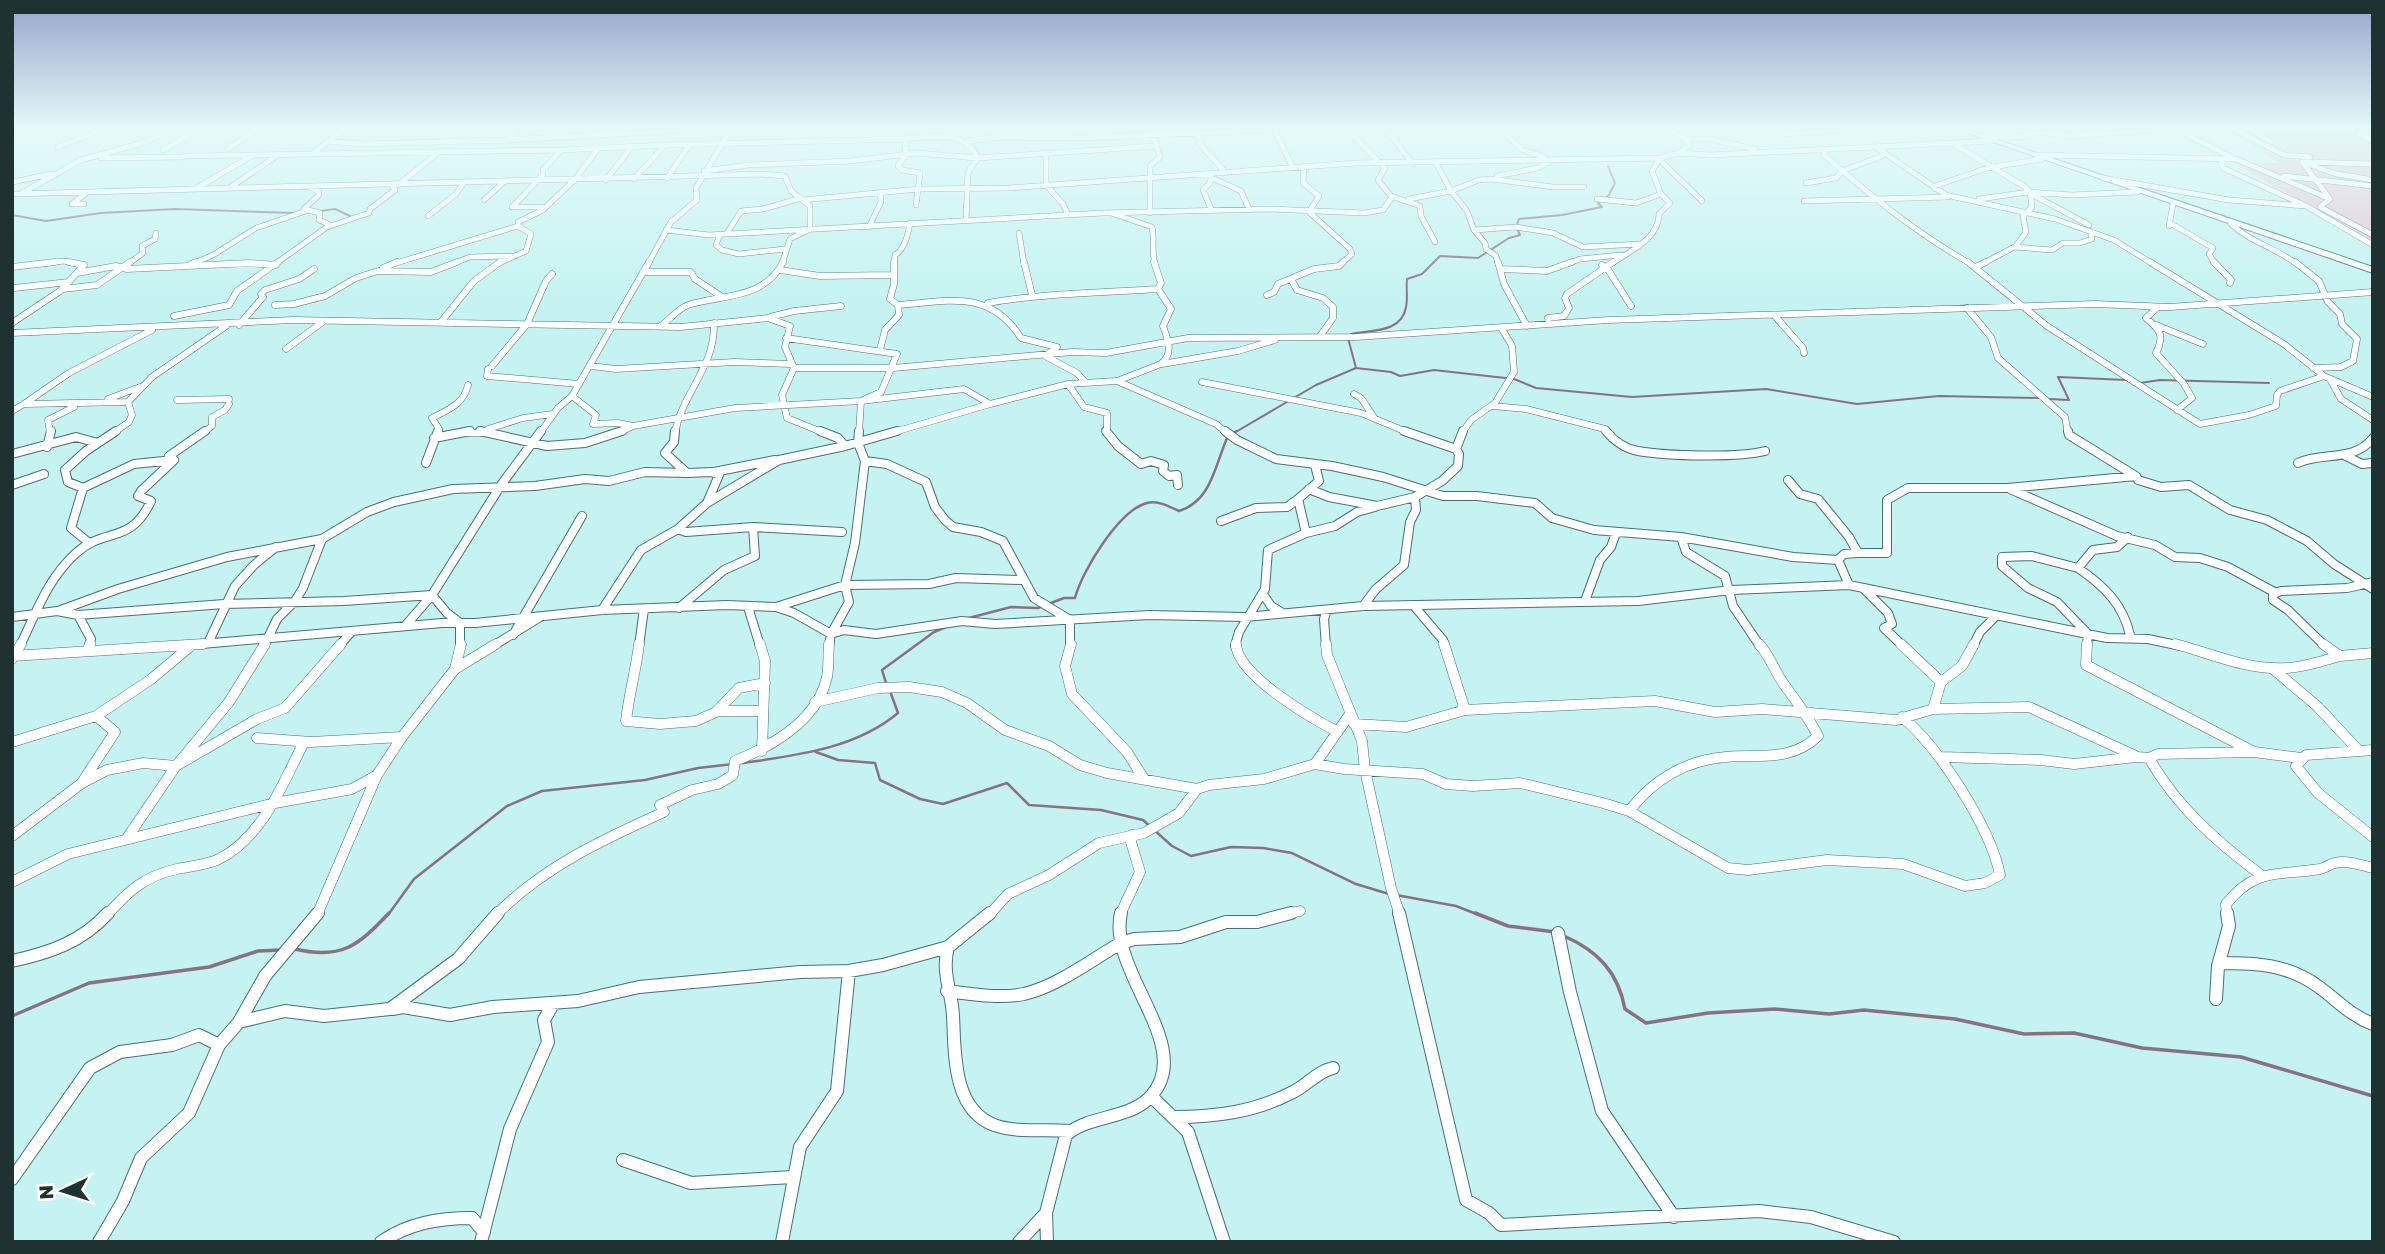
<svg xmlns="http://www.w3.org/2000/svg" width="2385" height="1254" font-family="'Golos Text',sans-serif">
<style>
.green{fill:#e7c2d5}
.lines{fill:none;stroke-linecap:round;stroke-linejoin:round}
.stream-far2{stroke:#8c7082;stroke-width:2}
.stream-far1{stroke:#8c7082;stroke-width:2.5}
.stream{stroke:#8c7082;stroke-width:3.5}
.minor-far4-casing{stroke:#477271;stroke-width:6}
.minor-far3-casing{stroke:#477271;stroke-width:7}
.minor-far2-casing{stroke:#477271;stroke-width:10}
.minor-far1-casing{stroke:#477271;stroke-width:11}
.minor-casing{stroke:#477271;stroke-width:14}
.primary-casing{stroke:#477271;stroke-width:2}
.minor-far4{stroke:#fff;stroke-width:5}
.minor-far3{stroke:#fff;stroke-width:6}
.minor-far2{stroke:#fff;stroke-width:8}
.minor-far1{stroke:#fff;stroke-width:10}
.minor{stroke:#fff;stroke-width:12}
.primary{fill:#fff;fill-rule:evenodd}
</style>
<rect width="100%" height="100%" fill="#c4f3f1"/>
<path class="green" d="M2225,129H2373V242L2232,162L2281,163Z"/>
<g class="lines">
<path class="stream-far2" d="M320,211L335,209L350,216
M12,215L46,221L101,213L175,209L293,213
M1351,334C1371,330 1402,333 1406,307C1408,298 1406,288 1407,279L1422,274L1440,256L1478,258L1509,238L1520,235L1516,227L1519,219L1562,215L1602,207L1598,203L1609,195L1615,183L1608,166
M1348,338L1356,368
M2140,383L2160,380L2269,383
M2049,399L2069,400L2058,377L2126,380
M1234,433L1316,385L1356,368L1391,372L1400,376L1434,370L1514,379L1536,388L1632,397L1766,389L1857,404L1939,396L2039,398"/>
<path class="stream-far1" d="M1233,433L1237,431
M965,619L1011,607L1038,608L1064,598H1075C1082,571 1119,510 1147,503C1158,500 1170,507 1179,511C1212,501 1215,464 1228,436
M887,686L882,670L934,632L946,627
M816,752L838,760L875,763L880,780L920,799L943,804L1007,783L1029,805L1101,810L1143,820L1172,846L1191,856L1231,847L1263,848L1292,853L1356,884L1389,894
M743,763C797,755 855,749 898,713L890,691
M1396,895L1456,906L1479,915
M388,915L414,879L507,806L542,791L645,780L698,768L733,764"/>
<path class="stream" d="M1475,913L1508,926L1555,932
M1564,936C1598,951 1618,972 1625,1009L1646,1023L1708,1013L1775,1009L1829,1014L1864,1010L1955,1019L2024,1034L2074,1033L2142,1048L2241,1057L2373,1096
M295,949C341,960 358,946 389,913
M12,1016L89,983L209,967L258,951L281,950"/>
<defs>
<path id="minor-far4" d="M905,129L923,132
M1347,129L1385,168L1378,180L1391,196L1420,206L1421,216L1435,242
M1386,129L1413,164
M1499,129L1523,150L1544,157
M2175,129L2231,157
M2234,129L2284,155L2310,157
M2249,129L2271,142
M1196,130L1200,144L1223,170
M1275,131L1292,166
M2358,133L2373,141
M1784,134L1857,129
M922,137C947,136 965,134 978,158L968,172L966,220
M1985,137H2019L2040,132L2071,136L2166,129
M1685,139H1710L1755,149
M507,140L517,129
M328,141L362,144L507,140L705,129
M967,141L1002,137L1081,138L1292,129
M665,145L905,139
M58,147L104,129
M1877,148L1946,195L2055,219L2114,240L2153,264
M228,149L257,129
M1825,149L1824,155C1871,196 1916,233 1971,264
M163,150L199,129
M313,153L345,129
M1679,153L1711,155L1952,143
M1046,154V185L1063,204L1068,215
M2036,155L2236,159L2330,199L2302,162L2373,164
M184,156L249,155
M101,158L183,157
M2225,158L2221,163L2223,168L2306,206L2373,245
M1660,160L1702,201
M2310,165L2337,174L2373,180
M1304,166L1303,183L1319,196L1309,212
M704,171L748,165L851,161L916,153L978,158L1155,146
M1497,176L1537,168L1551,161
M2284,176L2373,186
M667,178L690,144
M1212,178L1241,191L1249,209
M2103,178L2229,200L2306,206
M606,180L632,146
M574,181L599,147
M12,182L52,174
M1806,183L1836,178L1842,171L1882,156L1884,152
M398,185L440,151
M229,188L278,155
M195,189L253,155L561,150L665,145L634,179
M1935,189V186L1987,168L2042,159
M2030,192L2072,195L2138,192
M22,193L81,160L146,142L169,129
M12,194L761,174L785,176L791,191L810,206V229L790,239L782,264
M2033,195L2089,225
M1409,199L1451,191L1436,163
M1597,199L1636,203L1661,194
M1979,199L2029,192
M2330,199L2320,207L2373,235
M484,200L505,181
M802,200L919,189L1009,188L1356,163L1660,158L1679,153L1689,145L1685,139L1667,129
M1804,201L1948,197
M84,204H72L85,194
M916,205L920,173L902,170L898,166L906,155L905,139L922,137L925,129
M543,207H512L543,175V170L561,150
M1211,209L1203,190L1210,183L1212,173
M1309,212L1350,249L1352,254L1341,264
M1111,213L1152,227C1155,240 1151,251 1155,264
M1150,213V166L1160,157L1151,129
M428,216L456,194L463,184
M2170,223L2213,248L2209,254L2215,264
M2231,224C2250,242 2276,248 2297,264
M2169,226L2173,204
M327,227L369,213L370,209L395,190L392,185
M869,227L881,202L880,193
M666,230L709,235L1103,213L1269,209L1364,213L1383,210L1392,197
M1474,230L1516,227L1553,233L1583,247L1640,244
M727,233L741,211L763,209L798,199
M1019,233L1024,264
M720,234L716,245L722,250L739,254L785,249
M2014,247L2052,250L2063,243H2080L2092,239L2090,231
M40,264L64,261L78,264
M128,264L143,253L142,246L155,239L156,233
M192,264L213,255L256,228L306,211
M234,264H259
M275,264L327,227L328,224L319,220L320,213L304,209L319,195V192L310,187
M393,264L518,226
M452,264L470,257L515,256
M497,264L526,251L531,234L518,226V222L543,210L572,182
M648,264L671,222L697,200L696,188L731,129
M894,264L895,255C905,249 908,234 910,223
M1498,264L1496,256L1486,249L1485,243L1474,230L1467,211L1451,191L1479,180L1491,179L1553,187H1584
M1567,264L1580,259L1621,255
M1611,264C1630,251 1659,239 1659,214L1670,203L1661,194L1652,171L1660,158
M1982,264L2016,246L2026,232L2023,216L2032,207L2030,192L2025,187L1952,143L1992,141"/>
<path id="minor-far3" d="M1024,262L1032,295
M1498,262L1500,269
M1968,262L2047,326L2200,424L2249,415L2276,406L2277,395L2280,391L2324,376
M2150,262L2284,344L2324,376L2373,397
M2214,262L2231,280L2230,283
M2295,262L2319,281L2328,302L2340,314L2342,324L2357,339L2353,361L2341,367L2313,368
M191,264L196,262
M1602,265L1609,271L1631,306
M12,267L55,262
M1976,267L1986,262
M383,268L397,262
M780,270L820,276L892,275
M643,272H691L695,279L722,297
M77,273L116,266L127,269L249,263L276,265
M1291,279L1297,290L1323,298L1333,307V318L1320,336
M14,288L69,282
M63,289L97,285L130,262
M1267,295L1274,292L1278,284L1314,269L1339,266L1343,262
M988,303C1044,293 1101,293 1158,289
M275,305L294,304L325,296L356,278L378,271L431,272L457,262
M898,305C949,301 990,289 1021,338L1057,347L1045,356L1077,373L1085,382
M2158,307L2146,318C2160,330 2165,335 2156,353L2184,384L2192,398L2177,410
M1967,308L1991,337L1998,358L2065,417L2068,433
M1774,315L1803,348L1804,353
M174,316L229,305L237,291L278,262
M770,317L794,311L841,306
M441,322L474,281L500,262
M12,323L60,291L84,265L69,262
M1549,324L1548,318L1564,316L1569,308L1565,298L1567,294L1613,262
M239,325L263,297L261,294L265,290L299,279L314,269
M662,325C670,319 679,308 688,305C723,294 764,300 783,262
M2156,325L2203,344
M1527,326L1504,284L1500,269L1547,271L1572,262
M12,333L293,320L681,327L768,318L790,326L785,347L794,368L782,395L787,418L824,433
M786,338L897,354L881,392L861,401L859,433
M286,349L324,321
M880,350L885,330L899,315L898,305L890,299L894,284V262
M1162,364L1238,351L1275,340
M492,366L527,324L546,281L552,274
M591,366L616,369L734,362L791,364
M794,368H893L1072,352L1106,353L1188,338L1356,337L1608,320L2095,304L2170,307L2373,292
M488,369L487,376L579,384
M2330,379L2341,399L2373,420
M1117,381L1216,424L1227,433
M1202,382L1361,413L1409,433
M1068,384L1084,407L1107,413V433
M1354,394L1361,398L1375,419
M572,396L596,415L593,424L618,423L633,426L735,408L861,401L964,389L990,404L1068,384L1117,381L1161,364C1174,353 1168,340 1163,326L1171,309L1158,289L1161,283L1154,262
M108,399L140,387
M177,400L229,399
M128,402L24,404L69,373L152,330
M1493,406L1526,409L1605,429L1608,433
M12,411L24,404
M488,429L523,418L553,414
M50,433L48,420L74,407
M113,433L129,422L132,415L128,402L152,377L226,326
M203,433L212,426V417L225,410L229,404
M438,433L439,429L432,418C449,409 463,405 468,385
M458,433H491
M540,433L558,408L572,396L649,262
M618,433L633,426
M675,433C683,391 715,368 714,323
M891,433L990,404
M1462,433L1471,420L1495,403L1514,372L1512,346L1502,329"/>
<path id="minor-far2" d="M480,431L547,446L585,443L622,431
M675,431L674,442L665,453L687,473L712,472L719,475L707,503
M820,431L838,438L845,446
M1106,431L1118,446L1141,464L1151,461L1164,465L1163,471L1169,476L1177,475L1178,485
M1225,431L1237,440L1276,459L1332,466L1383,477L1443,496H1477L1535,503L1552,518L1594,530L1681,537L1793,557L1838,560L1849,585L2107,638L2148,639L2181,646
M1404,431L1456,449
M1606,431C1614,441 1626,449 1638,451C1667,456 1738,458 1765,451
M2068,431L2069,435L2134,475
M434,438L470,431
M47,447L51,431
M12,454L76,437L98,443
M2344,455L2362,464L2373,463
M865,461L887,464L926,482L935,507L945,520L953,527L981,532L1003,541L1034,598L1070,620V646
M426,463L438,431
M2298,463C2324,451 2353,463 2373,438
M714,472L775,460
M1788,480L1800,494L1818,499L1849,537L1858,553L1844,554L1838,560
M12,485L44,474
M83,488L134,464L174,460
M1309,489L1329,497L1377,506L1415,497
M2010,489L2117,536L2155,545L2175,557L2200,558L2228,567L2276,593
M1221,521L1256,508L1287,507L1298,499
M678,529L686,532L753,527
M1306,533L1335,526L1357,512L1375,507
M1681,537L1686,552L1725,576L1733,606L1760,646
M88,542L71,528L83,488L68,482L65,470L86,451L116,431
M1858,553H1887V500L1908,488H2008L2136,476L2138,480L2161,487L2189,485L2230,510L2267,520L2307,541L2334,564L2373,589
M2078,568C2104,586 2123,604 2130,635
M1864,589L1888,613L1892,624L1884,628L1903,646
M1263,594L1271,606L1281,612
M1585,601L1600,560L1611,547L1616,533
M1363,606L1376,589L1404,565L1410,522L1416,510L1415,497L1442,481L1458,466L1459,454L1456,449L1463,431
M1414,606L1443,640L1445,646
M748,607L760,646
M776,607L845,585L929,584L956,578L1022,580
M679,608L724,570L755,556L753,527L842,532
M602,610L641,550L678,529L707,503L779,460L845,446L897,431
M58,611L118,589L227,557L322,539L367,512L394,502L453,489L535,486L585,479L609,481L645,472L687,473
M78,615L91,639L89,646
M12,617L57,611L78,615L224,604L344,601L432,595L447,613L460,623V646
M405,626L432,595L501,485L541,431
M831,634L849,602L845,585L855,543L865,461L858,443L859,431
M831,634L844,630L876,634L962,621L995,624L1149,615L1245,617L1363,606L1638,601L1731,590L1849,585
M513,635L582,516
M208,643L235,586L254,565L276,547
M20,646C36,613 47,580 75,554C105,526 130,546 151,501L138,496L141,491L174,460L169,456L205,431
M179,646L442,623H475L602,610L727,605L776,607L794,613L831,634L829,646
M264,646L277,619L295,601L303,588L322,539
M339,646L352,631
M493,646L540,617
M639,646L644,609
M1235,646L1239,632L1265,589L1268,550L1306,533L1298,499L1319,481L1315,465
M1326,646L1324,619L1327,610
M1973,646L1980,632L1996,616
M2087,646L2088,634L2057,602L2028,588L2002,566V557L2032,556L2078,568L2093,550L2117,547L2128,537
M2325,646L2288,610L2273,600V594L2281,591L2347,588L2373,582"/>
<path id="minor-far1" d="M639,644C636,671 629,693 626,721L660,724L696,721L716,712L739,688L765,683
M760,644L765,661L762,751
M1071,644L1065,666L1072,694L1127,752L1144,779
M1236,644C1237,675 1310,717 1336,731
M1326,644L1327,655L1362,741L1365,770L1391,888L1400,915
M1444,644L1465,710L1460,711
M1901,644L1941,682
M2087,644L2086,665L2254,752L2301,758
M2175,644C2210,653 2249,671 2287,668C2305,667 2322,661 2340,656L2323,644
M88,650L90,644
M12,656L203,644
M2340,656L2373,653
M12,659L21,644
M2272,668L2318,707L2359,751
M455,669L496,644
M815,702L878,688L909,687L942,692L967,703L1005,730L1049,746L1080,765L1107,773L1197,789
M1933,709L2029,707L2138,757L2149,758
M717,711H763
M1354,724L1406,727L1465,710L1655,701L1715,712L1762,709L1896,720L1933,709L1941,682L1962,666L1974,644
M257,738L311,742L402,737
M12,742L96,716L150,680L192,645
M2373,750L2306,755L2296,766L2318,793L2373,837
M2252,752L2158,754L2149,758C2176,806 2217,842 2261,875
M1941,757L2041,760L2074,764L2136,757
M1315,764L1344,769L1423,774L1446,784L1473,786L1520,783L1603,803L1629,811L1728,868L1748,870L1827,860L1903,864L1965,886L1985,883L2000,875C1991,829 1939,747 1902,717
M83,781L115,732L96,716
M1629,811C1653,780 1686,760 1726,757C1760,754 1791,762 1818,736C1808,716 1796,701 1783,683C1774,670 1770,656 1759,644
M12,836L82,783L107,770L143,763L176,766L257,719L285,708L341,644
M127,838L176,766L229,702L265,644
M12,882L68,854L275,803L352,789L377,775
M107,915C128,891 145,876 177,869C191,866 207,865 219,859C263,837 283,783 304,742
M317,915L377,775L402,737L455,669L461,644
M496,915C543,867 604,839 664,812L660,805L692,790L718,784L733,775L735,761C772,746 818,720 827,677C829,667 828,655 829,644
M989,915L1008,894L1049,875L1099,843L1144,833L1179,813L1197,789L1209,785L1264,779L1315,764L1350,714
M1120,915L1140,872L1131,842L1132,835
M1284,915L1300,911
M2227,915L2226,904C2256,867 2278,876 2320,869C2325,868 2330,864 2335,863C2347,860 2361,865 2373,868"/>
<path id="minor" d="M1399,913L1466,1200L1489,1213L1501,1225L1759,1211L1811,1217L1894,1242
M1558,933L1570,992L1602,1111L1674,1217
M948,947C941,973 952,991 953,1016C955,1052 952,1109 994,1125C1016,1133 1046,1129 1069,1131
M12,961C49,953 82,942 108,913
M2219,963C2256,963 2288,964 2319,987C2337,1000 2351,1016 2373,1024
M947,991C972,994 999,999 1024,994C1058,986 1091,960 1121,943L1134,939L1180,937L1226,922H1257L1291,913
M2216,999L2218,966L2229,926L2227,913
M392,1009L403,1007L450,1015L493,1007L578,1001L639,987L800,972L849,971L883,965L948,947L990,913
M239,1022L285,1011L324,1016L390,1009L458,959L498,913
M1151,1096L1188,1132L1224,1242
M1174,1117C1215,1117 1254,1112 1291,1093C1307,1086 1316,1072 1333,1068
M623,1160L691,1183L793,1177
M12,1179L90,1068L120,1052L172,1045L199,1035L219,1045
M99,1242L123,1201L141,1158L189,1113L219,1045L239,1022L265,976L318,913
M381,1242C409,1223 439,1218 472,1218L484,1232
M481,1242L510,1129L548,1042L544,1020L553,1004
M782,1242L800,1147L837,1091L849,971
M1019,1242L1046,1213
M1047,1242L1046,1213L1066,1135C1090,1114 1131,1120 1152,1095C1195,1045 1107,971 1121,913"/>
<path id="primary" d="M1956,129H1966L2373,267V273Z"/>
</defs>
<use href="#minor-far4" class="minor-far4-casing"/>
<use href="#minor-far3" class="minor-far3-casing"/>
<use href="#minor-far2" class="minor-far2-casing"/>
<use href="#minor-far1" class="minor-far1-casing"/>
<use href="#minor" class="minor-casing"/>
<use href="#primary" class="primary-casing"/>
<use href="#minor-far4" class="minor-far4"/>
<use href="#minor-far3" class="minor-far3"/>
<use href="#minor-far2" class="minor-far2"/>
<use href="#minor-far1" class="minor-far1"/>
<use href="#minor" class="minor"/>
<use href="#primary" class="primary"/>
</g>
<linearGradient id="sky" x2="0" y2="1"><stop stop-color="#96a4cd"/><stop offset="0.42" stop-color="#e4faf9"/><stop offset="1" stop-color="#e4faf9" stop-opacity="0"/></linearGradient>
<rect width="2385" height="305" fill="url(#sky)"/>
<rect width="2385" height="1254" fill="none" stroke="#1f3231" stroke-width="28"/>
<g transform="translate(63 1191) rotate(266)" stroke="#ffffff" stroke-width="5" paint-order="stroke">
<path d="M0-5L12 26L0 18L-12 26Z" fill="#1f3231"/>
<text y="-10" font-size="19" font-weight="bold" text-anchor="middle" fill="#1f3231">N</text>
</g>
</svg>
